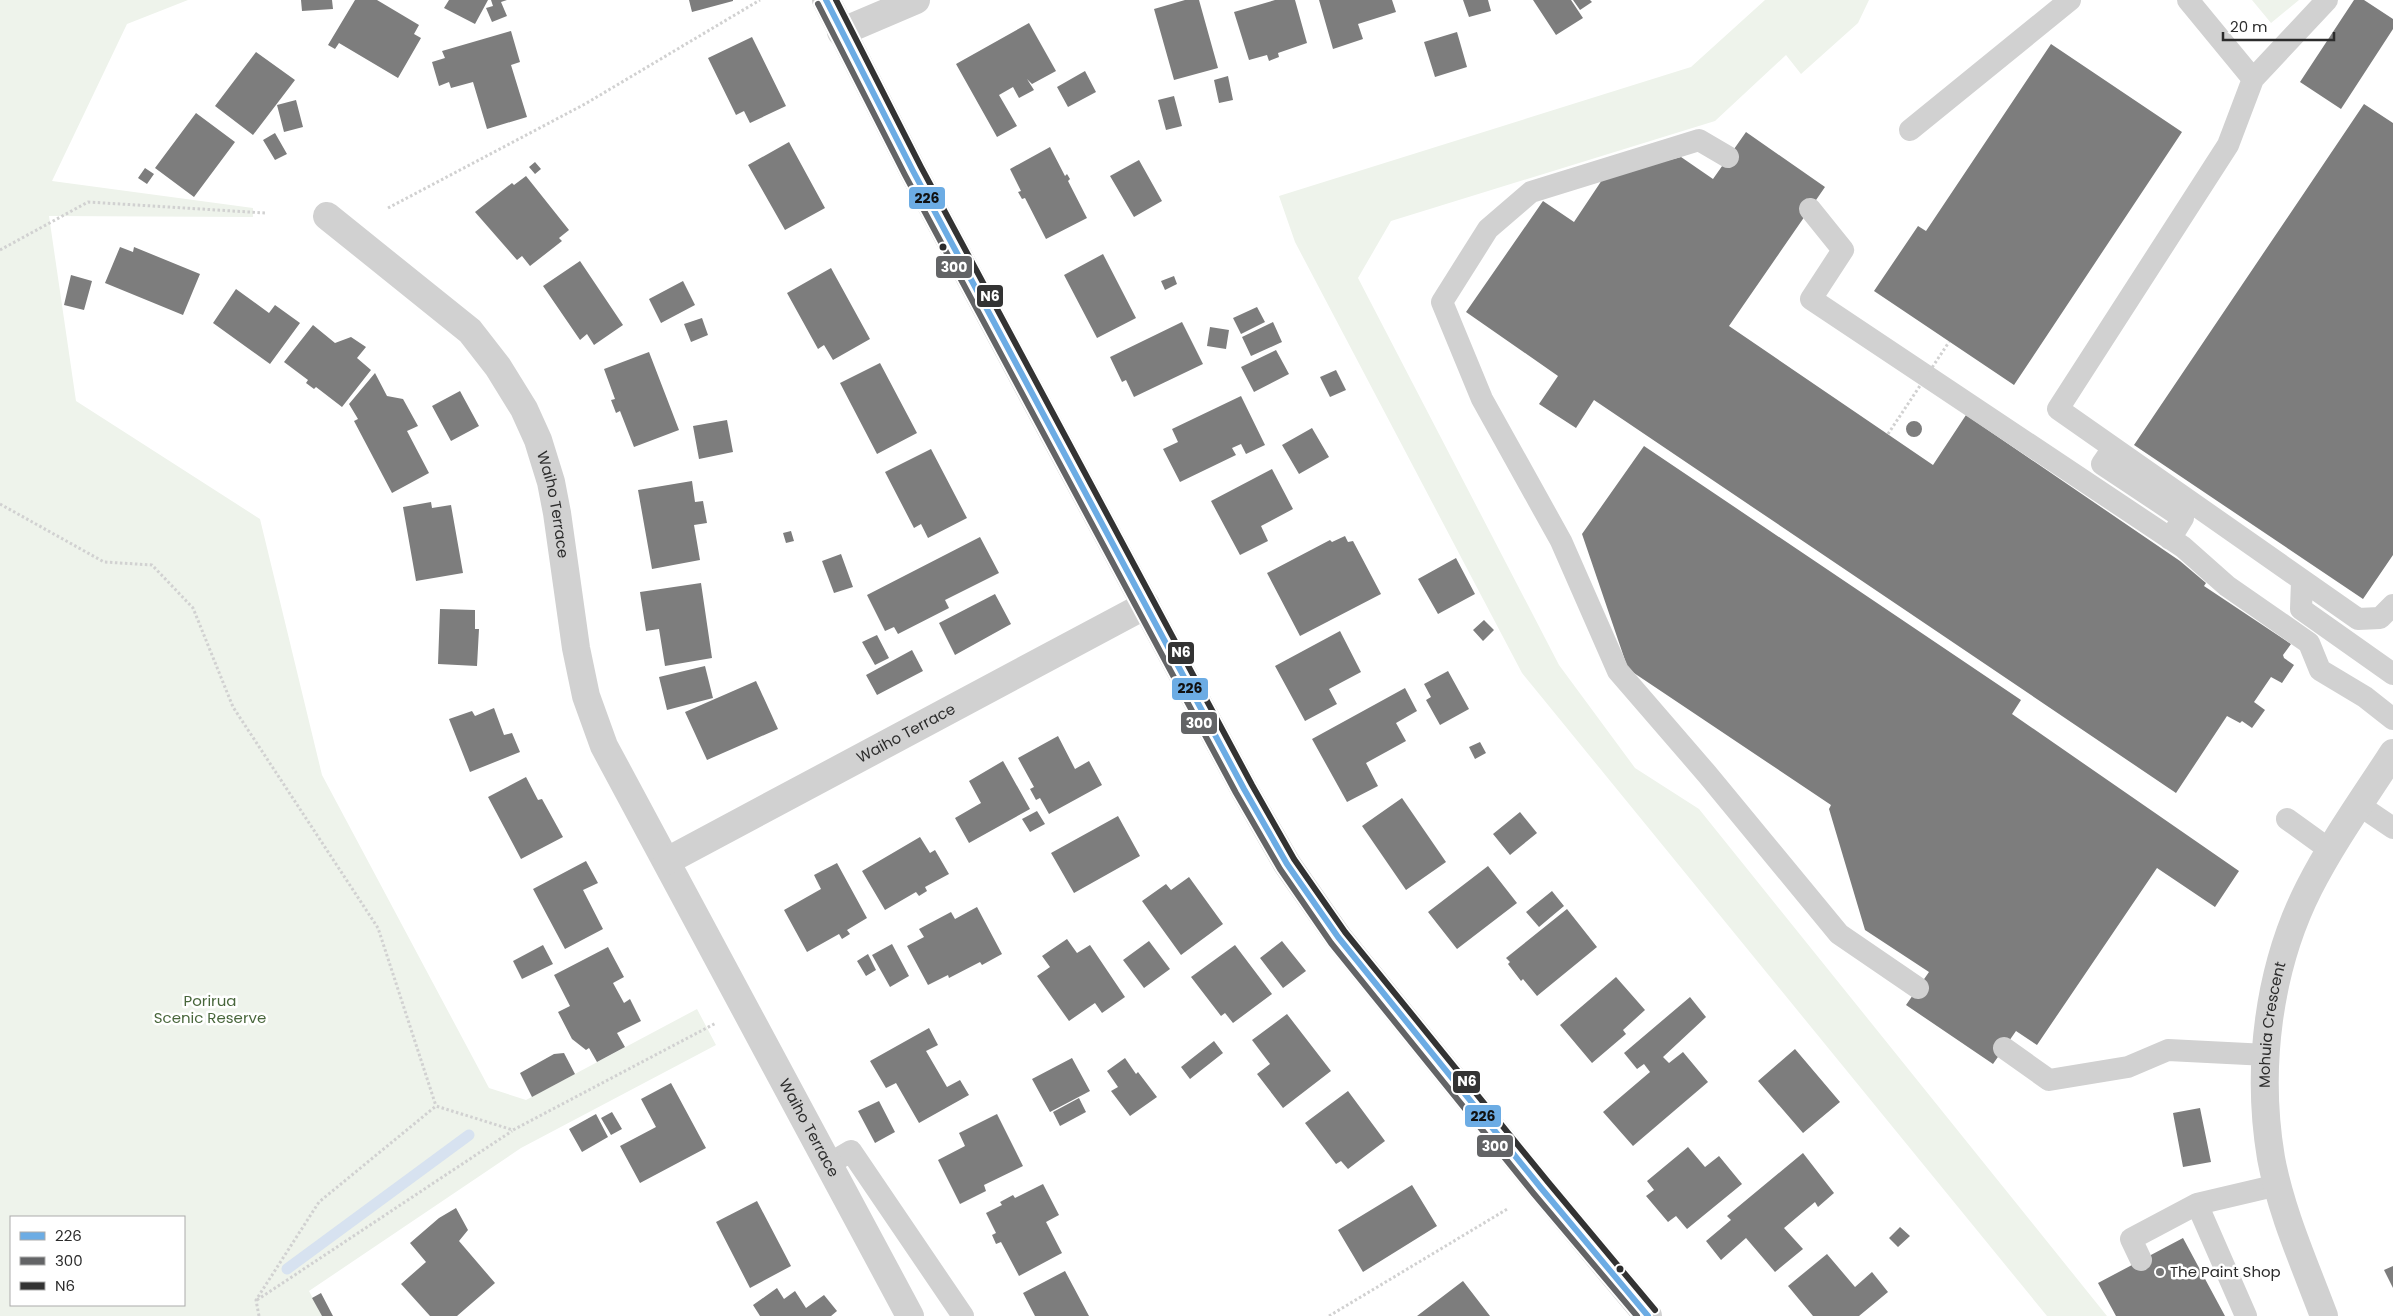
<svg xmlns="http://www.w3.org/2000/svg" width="2393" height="1316" font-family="Poppins,sans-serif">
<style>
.green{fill:#eef3eb;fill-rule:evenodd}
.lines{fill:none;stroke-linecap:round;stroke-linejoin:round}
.stream{stroke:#d7e2f0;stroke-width:11}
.building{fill:#7d7d7d}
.path{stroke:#d1d1d1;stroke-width:3;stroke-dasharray:2.5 2.5;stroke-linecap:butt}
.service{stroke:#d1d1d1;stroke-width:22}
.minor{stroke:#d1d1d1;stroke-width:28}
.path-bridge{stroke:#d1d1d1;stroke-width:3;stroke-dasharray:2.5 2.5;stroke-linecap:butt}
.bus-1-casing{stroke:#fff;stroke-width:10}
.bus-2-casing{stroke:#fff;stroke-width:10}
.bus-3-casing{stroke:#fff;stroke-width:10}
.bus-1{stroke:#6cace4;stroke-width:6}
.bus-2{stroke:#636466;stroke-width:6}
.bus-3{stroke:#333;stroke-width:6}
.bus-dot{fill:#2c2c2c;stroke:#fff;stroke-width:2}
.poi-dot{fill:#767676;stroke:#fff;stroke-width:2}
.labels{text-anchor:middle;stroke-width:5;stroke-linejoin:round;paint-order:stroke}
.street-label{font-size:15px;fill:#2c2c2c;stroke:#fff}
.park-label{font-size:15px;fill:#48663b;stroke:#fff}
.poi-label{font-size:15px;fill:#2c2c2c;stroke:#fff;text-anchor:start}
.line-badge{stroke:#fff;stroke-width:2}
.badge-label{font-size:14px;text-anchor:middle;font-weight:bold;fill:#fff}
.pale-badge-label{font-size:14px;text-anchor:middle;font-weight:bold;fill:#111}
</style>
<rect width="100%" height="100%" fill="#fff"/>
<path class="green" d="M0,0H188L127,24L52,181L253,208V217L49,216L76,401L260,519L322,775L489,1088L526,1100L697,1009L716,1045L521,1148L309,1291L322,1316H0ZM11,1217H184V1305H11Z
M1765,0H1869L1858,23L1801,74L1786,55L1715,121L1391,221L1358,278L1559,665L1635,768L1699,809L2107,1316H2047L1522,673L1295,242L1279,196L1691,67Z
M2252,0H2299L2271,23Z"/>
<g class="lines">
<path class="stream" d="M287,1269L469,1135"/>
</g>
<path class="building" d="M301,0H332L333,9L302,11Z
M355,0H377L419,25L414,34L421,38L398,78L339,43L335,49L328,45Z
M449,0H488L475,24L444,8Z
M491,0H507L501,2L507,16L492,22L486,8L493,6Z
M689,0H733V1L692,12Z
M1185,0H1199L1218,68L1174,80L1154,9Z
M1275,0H1295L1307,43L1278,53L1279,57L1269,61L1267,55L1249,60L1234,12Z
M1319,0H1392L1396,12L1358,24L1363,39L1333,49Z
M1463,0H1488L1491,11L1469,17Z
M1533,0H1571L1583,18L1556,35Z
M1573,0H1590L1592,2L1580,10Z
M2354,0H2364L2393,19V29L2341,109L2300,82Z
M1029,23L1056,71L1032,84L1027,79L1034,90L1019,98L1013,87L999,95L1017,126L997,137L956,64Z
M511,31L520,62L511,65L527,117L487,129L473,82L451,88L449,82L439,86L432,62L445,58L442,51Z
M1457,32L1467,67L1435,77L1424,42Z
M752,37L786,106L750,123L744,111L736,115L708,58Z
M2051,44L2182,132L2014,385L1874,291L1918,226L1926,231Z
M256,52L295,80L253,135L215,106Z
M1085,71L1096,92L1068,107L1057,87Z
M1228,76L1233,100L1219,103L1214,80Z
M1174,96L1182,126L1166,130L1158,100Z
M296,100L303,127L284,132L277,105Z
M2364,104L2393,123V555L2363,599L2134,445Z
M196,113L235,142L194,197L155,168Z
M1746,132L1825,187L1729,326L1933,465L1966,415L2180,561L2206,583L2204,586L2291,644L2283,655L2284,658L2294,665L2282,683L2271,677L2254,702L2265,710L2252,728L2242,721L2240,723L2227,716L2176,793L1594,400L1576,428L1539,404L1558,376L1466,312L1543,201L1574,222L1604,177L1681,157L1713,179Z
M275,133L287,154L275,160L263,140Z
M789,142L825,208L785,230L748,165Z
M1050,147L1065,176L1067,174L1070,179L1068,181L1087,218L1046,239L1025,198L1022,199L1018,192L1021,191L1010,169Z
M1139,160L1162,201L1134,217L1110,176Z
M535,162L541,169L535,174L529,167Z
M145,168L154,174L147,184L138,178Z
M526,176L569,230L559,238L562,241L530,266L522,256L517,260L475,212L512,183L514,185Z
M120,247L133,252L134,247L200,274L183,315L105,283Z
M1103,254L1136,318L1097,338L1064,275Z
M580,261L623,325L594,345L587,334L580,340L543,286Z
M831,268L870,339L833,360L824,345L818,349L787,293Z
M71,275L92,281L84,310L64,305Z
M1174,276L1177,284L1165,290L1161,281Z
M683,281L695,305L661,323L649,299Z
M236,289L269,313L275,305L300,323L270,364L213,323Z
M1257,307L1265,322L1241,334L1233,318Z
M702,318L708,335L691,342L684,324Z
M1182,322L1203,364L1134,397L1126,380L1122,382L1110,357Z
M1273,322L1282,342L1251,356L1242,337Z
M313,325L335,343L351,337L366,347L357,358L371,370L342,407L316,387L314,389L306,383L308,380L284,362Z
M1210,327L1229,330L1226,349L1207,346Z
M1276,350L1289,374L1254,392L1241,367Z
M649,352L679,430L634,447L620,411L616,413L611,400L615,399L604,369Z
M880,363L917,433L877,454L840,383Z
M1336,370L1346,390L1330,397L1320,377Z
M375,373L387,396L403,399L418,426L407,431L429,473L392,493L354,421L358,419L349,404Z
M460,391L479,426L451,441L432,406Z
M1241,396L1265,445L1246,454L1241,444L1232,448L1236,455L1180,482L1163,449L1178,442L1172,429Z
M727,420L733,452L699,459L693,426Z
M1906 429a8 8 0 1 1 16 0a8 8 0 1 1-16 0Z
M1312,428L1329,457L1299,474L1282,445Z
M1644,446L2021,700L2012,714L2239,871L2215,907L2157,868L2037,1045L2016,1031L1993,1064L1906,1005L1929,972L1865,930L1829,809L1831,805L1628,669L1582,534Z
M931,449L967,518L928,538L921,524L914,528L885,472Z
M1272,469L1293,509L1261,526L1268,541L1240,555L1211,501Z
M692,481L695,502L703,501L707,523L694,525L700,560L652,569L638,490Z
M431,502L432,508L451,505L463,573L416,581L403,507Z
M791,531L794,541L786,543L783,533Z
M1345,536L1348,542L1353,541L1381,594L1300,636L1267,573L1330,540L1332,542Z
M980,537L999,573L945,600L949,608L898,634L894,627L885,631L867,595Z
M841,554L853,587L834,593L822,561Z
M1456,558L1475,594L1438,614L1418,579Z
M701,583L712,658L665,666L659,629L646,631L640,592Z
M995,594L1011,624L955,655L939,623Z
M440,609L475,610V629H479L477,666L438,664Z
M1484,620L1494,630L1483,641L1473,630Z
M1340,631L1361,672L1329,689L1337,704L1305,721L1275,666Z
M877,635L889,658L875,665L862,642Z
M912,650L923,671L877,695L866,675Z
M705,666L713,698L667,710L659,677Z
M1448,671L1469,709L1440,725L1426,700L1431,697L1424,684Z
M756,681L778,729L707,760L685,712Z
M1405,688L1417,711L1396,723L1406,741L1366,763L1378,786L1347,802L1312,739Z
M494,708L504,735L512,733L520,752L470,772L449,719L472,711L475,716Z
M1058,736L1075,769L1089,761L1102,785L1049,814L1040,798L1036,800L1030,789L1034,787L1018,758Z
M1480,742L1486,753L1475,759L1469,747Z
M1003,761L1030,809L969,843L955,818L981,803L969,781Z
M526,777L538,800L542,799L563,837L521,859L488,797Z
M1402,798L1446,862L1406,890L1362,826Z
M1037,811L1045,824L1030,832L1022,819Z
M1520,812L1537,833L1510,855L1493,834Z
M1118,816L1140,856L1074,893L1051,853Z
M920,837L930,853L935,850L949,874L925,887L927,891L919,896L916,892L885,910L862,871Z
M586,861L598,883L583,890L603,929L565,949L533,889Z
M837,863L867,918L847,930L850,934L842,939L839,934L807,952L784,910L821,889L814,875Z
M1488,866L1517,903L1457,949L1428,912Z
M1189,877L1223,924L1181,955L1142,901L1166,884L1171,890Z
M1552,891L1564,906L1539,927L1526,912Z
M977,907L1002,954L982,965L980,962L949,978L948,975L928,985L907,946L924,937L919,929L951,912L955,919Z
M1567,909L1597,947L1537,996L1523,979L1521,981L1508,964L1510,962L1506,958Z
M1067,939L1077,953L1090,945L1125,997L1102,1013L1095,1003L1069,1021L1037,976L1050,967L1042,956Z
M1149,941L1170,969L1144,988L1123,960Z
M1282,941L1306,971L1283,988L1260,958Z
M892,944L909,976L890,987L872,955Z
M543,945L553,964L522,979L513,961Z
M1235,945L1272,994L1233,1023L1225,1013L1221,1016L1191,977Z
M608,947L624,977L613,983L624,1003L630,999L641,1021L617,1033L625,1047L597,1062L589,1048L586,1050L572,1039L558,1012L570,1006L554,975Z
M868,954L876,970L866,976L857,961Z
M1616,977L1645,1010L1623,1030L1626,1034L1592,1063L1560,1025Z
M1690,997L1706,1017L1663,1057L1669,1063L1683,1052L1708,1082L1633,1146L1603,1112L1650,1072L1644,1064L1637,1069L1624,1053Z
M1287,1014L1331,1071L1283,1108L1257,1074L1270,1064L1252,1040Z
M929,1028L938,1045L926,1051L947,1087L960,1080L969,1095L919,1123L896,1083L886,1088L870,1061Z
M1214,1041L1223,1053L1190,1079L1181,1067Z
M1795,1049L1840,1102L1803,1133L1758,1081Z
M564,1053L575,1074L532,1097L520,1073L554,1054Z
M1072,1058L1090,1091L1050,1112L1032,1079Z
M1125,1058L1136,1074L1138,1072L1157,1097L1130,1116L1111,1091L1118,1087L1107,1071Z
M671,1083L706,1148L640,1183L620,1146L656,1127L641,1099Z
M1348,1091L1385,1141L1348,1169L1341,1161L1336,1164L1305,1123Z
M1079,1098L1086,1112L1060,1126L1053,1112Z
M879,1101L895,1132L875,1143L858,1111Z
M2200,1108L2211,1162L2183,1167L2173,1113Z
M612,1112L622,1129L611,1135L601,1118Z
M596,1114L608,1137L582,1152L569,1129Z
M997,1114L1023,1166L984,1185L986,1191L960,1204L938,1160L965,1146L959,1133Z
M1688,1147L1705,1167L1719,1156L1742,1184L1687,1229L1676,1216L1668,1222L1646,1196L1654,1190L1647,1181Z
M1803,1153L1834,1193L1818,1207L1815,1202L1784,1228L1803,1249L1775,1272L1746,1238L1721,1260L1706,1241L1731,1220L1727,1216Z
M1043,1184L1059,1215L1046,1222L1062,1253L1019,1276L1001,1242L996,1244L992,1235L996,1233L986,1213L1002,1205L1000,1202L1013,1195L1015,1198Z
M1412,1185L1437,1226L1363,1272L1338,1230Z
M757,1201L791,1266L750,1288L716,1222Z
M456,1208L468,1230L459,1241L495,1283L457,1316H430L401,1284L426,1262L410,1243L439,1218Z
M1900,1227L1910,1236L1898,1247L1889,1238Z
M2183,1238L2225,1316H2116L2098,1283Z
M1827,1254L1855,1287L1872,1272L1888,1292L1859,1316H1813L1788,1286Z
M2393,1266V1288L2384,1270Z
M1065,1271L1089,1316H1035L1023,1293Z
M1463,1281L1490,1316H1417Z
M777,1288L784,1299L795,1291L806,1308L824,1295L837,1311L831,1316H760L753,1305Z
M321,1293L333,1316H322L312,1298Z"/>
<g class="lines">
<path class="path" d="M388,208L585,104L760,0
M0,250L88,202L265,213
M0,504L104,562L152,565L193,608L233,707L378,928L436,1106
M257,1300L512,1131
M259,1316L256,1300L319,1202L436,1106L513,1130L716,1023
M1329,1316L1509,1208"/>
<path class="service" d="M2188,0L2253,79
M2327,0L2253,79L2228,145L2058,409L2358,619L2380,618L2393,605
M1910,130L2070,0
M1728,157L1699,140L1531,192L1488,229L1442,302L1482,399L1561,541L1618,671L1707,774L1839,934L1918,988
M1810,209L1843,250L1811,299L2183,547L2227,586L2309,643L2320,670L2365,697L2393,719
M2113,448L2102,464L2183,518L2170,539
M2302,581L2301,609L2393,674
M2359,805L2393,828
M2287,819L2330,850
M2004,1048L2049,1080L2128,1067L2168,1050L2267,1055
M829,1164L851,1151L963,1316
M2197,1204L2246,1316
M2141,1260L2131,1239L2197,1204L2278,1185"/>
<g class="minor">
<path d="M826,0L913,171L1007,347L1244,789L1287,864L1338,937L1541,1188L1648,1316"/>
<path d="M841,32L916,0"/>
<path id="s1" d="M327,216L470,331L498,367L524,409L538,440L551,482L557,513L576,648L586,696L604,746L910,1316"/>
<path id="s2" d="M667,861L1146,605"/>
<path id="s3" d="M2324,1316C2305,1265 2281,1212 2271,1158C2256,1069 2268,969 2309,888C2333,841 2364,798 2393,753"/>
</g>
<path class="path-bridge" d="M1888,434L1949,342"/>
<defs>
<path id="bus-1" d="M826,0L913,171L1244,789L1287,864L1338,937L1541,1188L1648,1316"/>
<path id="bus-2" d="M818,4L905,175L1236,793L1280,869L1331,943L1534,1194L1637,1316"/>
<path id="bus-3" d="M836,0L921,167L1252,785L1294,859L1345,932L1548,1182L1655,1310"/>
</defs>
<use href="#bus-1" class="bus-1-casing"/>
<use href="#bus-2" class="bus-2-casing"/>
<use href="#bus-3" class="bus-3-casing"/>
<use href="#bus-1" class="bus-1"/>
<use href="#bus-2" class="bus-2"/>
<use href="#bus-3" class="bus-3"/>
</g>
<g class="bus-dot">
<circle cx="943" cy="247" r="4.5"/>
<circle cx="1620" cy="1269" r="4.5"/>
</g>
<circle class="poi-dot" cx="2160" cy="1272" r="5"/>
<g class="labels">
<g class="street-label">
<text dy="5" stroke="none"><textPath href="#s1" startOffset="379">Waiho Terrace</textPath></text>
<text dy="5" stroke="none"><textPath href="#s2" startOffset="271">Waiho Terrace</textPath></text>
<text dy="5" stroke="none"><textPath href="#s3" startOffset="301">Mohuia Crescent</textPath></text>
<text dy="5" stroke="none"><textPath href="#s1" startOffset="1060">Waiho Terrace</textPath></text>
</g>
<g class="park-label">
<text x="210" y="1006">Porirua<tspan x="210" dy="17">Scenic Reserve</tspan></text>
</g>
<g class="poi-label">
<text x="2170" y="1277">The Paint Shop</text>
</g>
</g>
<g class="line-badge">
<rect x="908" y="186" width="38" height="24" rx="5" fill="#6cace4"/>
<rect x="935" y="255" width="38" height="24" rx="5" fill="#636466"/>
<rect x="976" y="284" width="28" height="24" rx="5" fill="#333"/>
<rect x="1167" y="641" width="28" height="24" rx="5" fill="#333"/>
<rect x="1171" y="677" width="38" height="24" rx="5" fill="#6cace4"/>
<rect x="1180" y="711" width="38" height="24" rx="5" fill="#636466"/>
<rect x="1452" y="1070" width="29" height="24" rx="5" fill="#333"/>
<rect x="1464" y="1104" width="38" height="24" rx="5" fill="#6cace4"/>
<rect x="1476" y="1134" width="38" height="24" rx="5" fill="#636466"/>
</g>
<g class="badge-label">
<text x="954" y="272">300</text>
<text x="990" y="301">N6</text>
<text x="1181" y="657">N6</text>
<text x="1199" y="728">300</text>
<text x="1467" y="1086">N6</text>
<text x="1495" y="1151">300</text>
</g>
<g class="pale-badge-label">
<text x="927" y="203">226</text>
<text x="1190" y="693">226</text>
<text x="1483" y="1121">226</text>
</g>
<rect x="10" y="1216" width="175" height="90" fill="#ffffff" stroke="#ababab"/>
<rect x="20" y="1232" width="25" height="8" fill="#6cace4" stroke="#ababab"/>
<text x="55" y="1241" font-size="15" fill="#2c2c2c">226</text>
<rect x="20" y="1257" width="25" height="8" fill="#636466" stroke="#ababab"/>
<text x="55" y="1266" font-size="15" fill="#2c2c2c">300</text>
<rect x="20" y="1282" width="25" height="8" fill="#333333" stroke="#ababab"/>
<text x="55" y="1291" font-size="15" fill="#2c2c2c">N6</text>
<path d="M2223 32v8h111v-8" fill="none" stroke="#2c2c2c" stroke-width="2.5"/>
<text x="2230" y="32" font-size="15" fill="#2c2c2c" stroke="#ffffff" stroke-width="4" paint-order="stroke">20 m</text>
</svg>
